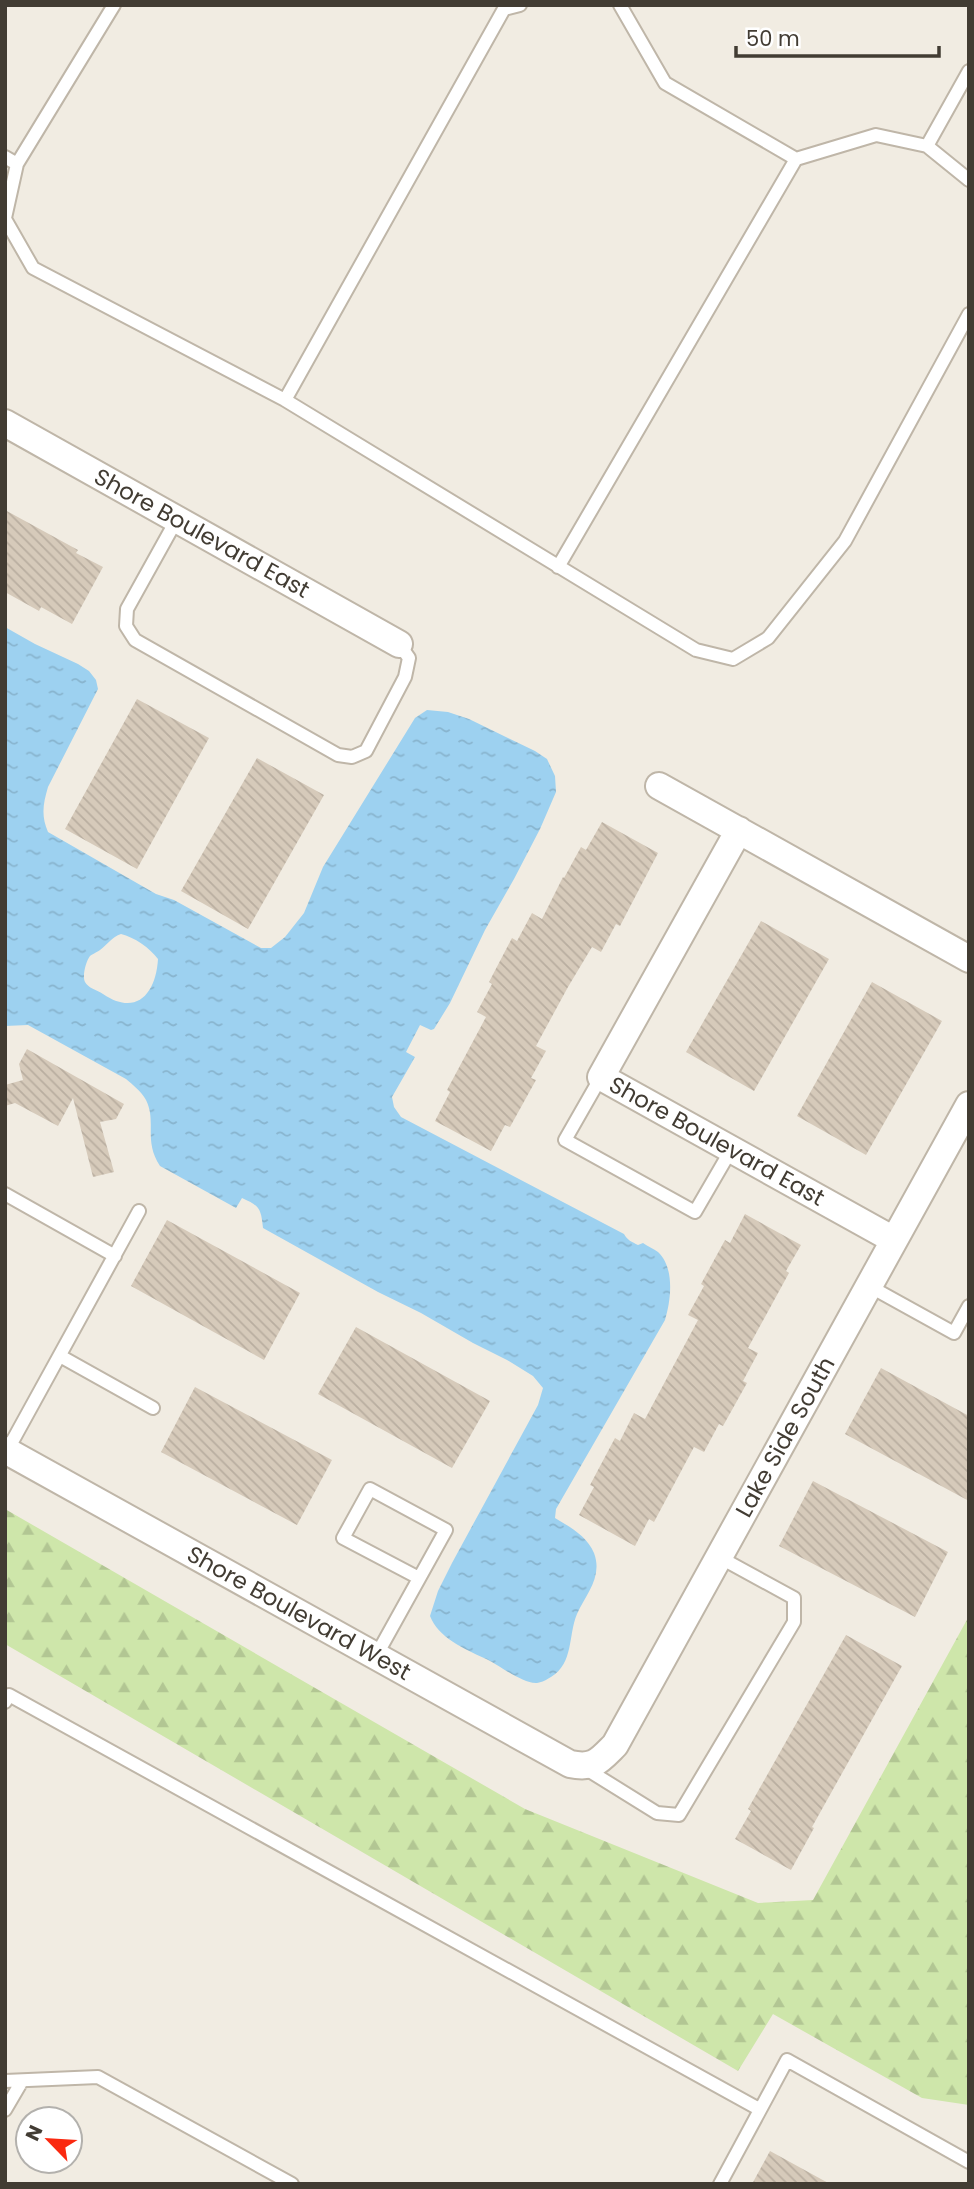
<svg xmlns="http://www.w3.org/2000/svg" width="974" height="2189" font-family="Poppins,sans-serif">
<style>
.forest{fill:url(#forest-firs)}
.water{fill:url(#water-ripples);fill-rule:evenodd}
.building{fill:url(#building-back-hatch)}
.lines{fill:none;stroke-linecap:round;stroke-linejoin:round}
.service-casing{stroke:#bfb6a8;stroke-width:16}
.minor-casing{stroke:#bfb6a8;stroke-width:30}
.service{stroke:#fff;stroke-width:12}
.minor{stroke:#fff;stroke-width:26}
.labels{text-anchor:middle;stroke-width:5;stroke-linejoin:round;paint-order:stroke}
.street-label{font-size:23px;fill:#423c33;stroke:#fff}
</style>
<defs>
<pattern id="forest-firs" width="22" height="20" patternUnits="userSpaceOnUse" patternTransform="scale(1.75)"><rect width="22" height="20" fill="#cee6aa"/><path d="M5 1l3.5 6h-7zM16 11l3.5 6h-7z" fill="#b2c693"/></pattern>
<pattern id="water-ripples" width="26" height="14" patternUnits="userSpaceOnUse" patternTransform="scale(1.75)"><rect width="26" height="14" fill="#9dd1f0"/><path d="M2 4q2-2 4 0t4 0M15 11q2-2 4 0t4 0" fill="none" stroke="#88b4ce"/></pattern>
<pattern id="building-back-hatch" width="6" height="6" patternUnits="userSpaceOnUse" patternTransform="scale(1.75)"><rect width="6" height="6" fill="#d6caba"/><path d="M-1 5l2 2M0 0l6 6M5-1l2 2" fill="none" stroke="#b9aea0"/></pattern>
</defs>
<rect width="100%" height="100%" fill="#f1ece2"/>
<path class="forest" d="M5,1509L525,1809L758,1903L813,1900L969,1616V2105L922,2098L773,2014L738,2071L5,1644Z"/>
<path class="water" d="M5,627L35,644L78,664L89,671L96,680L98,689L48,787C43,804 41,816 48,832L156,894L174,900L261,948H271L285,937L304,913L323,867L415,718L427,710L448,712L469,719L535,751L547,759L555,776L556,792L540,829L514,879L485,930L450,1003L434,1029L431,1030L420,1025L406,1052L415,1057L392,1097L394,1107L401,1117L624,1234C627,1240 632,1242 638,1245L643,1243C647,1246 654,1249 658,1252C675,1268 671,1300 665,1320L556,1509L555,1518C570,1527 587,1536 594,1553C603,1577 586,1594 577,1614C568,1635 574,1663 551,1677C546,1680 543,1682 537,1683C522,1684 498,1664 484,1658C464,1649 438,1637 430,1616L438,1591L452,1563L538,1405L543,1388L533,1376L507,1360L473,1343L421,1313L378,1292L263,1228C261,1209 260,1206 242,1198L236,1208L160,1166C143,1140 157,1122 146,1100C141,1091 133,1085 126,1079L28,1025L5,1026ZM121,934C134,937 150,948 158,959C156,993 137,1017 103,994C97,990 88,988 85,982C82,976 86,961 90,956C91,955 99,951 100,950C107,945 112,937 121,934Z"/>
<path class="building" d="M5,510L78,550L76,553L103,567L72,624L41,607L39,611L5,592Z
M137,699L209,738L137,869L65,829Z
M257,758L324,795L248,929L181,891Z
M602,822L658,853L620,926L616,924L601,952L592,947L568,987L536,1046L546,1051L531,1078L536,1080L510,1127L505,1125L491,1151L435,1121L450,1092L447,1090L486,1017L477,1012L492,984L489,982L512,938L517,941L532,913L542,919L563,877L564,878L581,847L586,850Z
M761,921L829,959L754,1091L686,1052Z
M872,982L942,1021L866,1155L797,1116Z
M27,1049L124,1104L116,1119L100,1122L114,1172L93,1177L73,1098L58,1126L15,1103L5,1106V1085L23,1080L19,1064Z
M745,1214L801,1245L786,1271L789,1273L748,1348L758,1353L743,1381L747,1383L742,1392L723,1426L719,1424L704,1452L694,1447L654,1522L649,1519L635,1546L579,1515L594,1487L590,1485L615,1438L620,1441L634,1413L645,1419L698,1320L688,1315L704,1286L701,1284L725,1240L730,1243Z
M167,1220L300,1293L264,1360L131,1286Z
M356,1327L490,1401L452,1468L318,1394Z
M881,1368L969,1416V1501L845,1434Z
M195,1387L332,1460L297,1525L161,1452Z
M813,1481L948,1552L915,1617L779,1546Z
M846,1635L902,1666L812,1827L814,1828L791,1870L735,1839L751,1811L748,1809Z
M770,2151L830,2184H752Z"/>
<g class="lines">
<defs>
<path id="service" d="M620,5L665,83L796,159
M969,71L927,146L969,180
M5,157L17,164L114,5
M5,218L17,164
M5,219L33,268L285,400L504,9L520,5
M285,400L696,650L733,659L768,638L845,541L969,314
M177,519L127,609L126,626L135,640L338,755L352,757L366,751L405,677L409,658L399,644
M558,567L796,159L876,135L927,146
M601,1077L565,1140L695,1212L731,1150
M5,1194L115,1256
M869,1286L954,1333L969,1306
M60,1356L153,1408
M7,1451L139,1211
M376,1656L446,1530L370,1489L343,1538L419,1578
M5,1702L9,1695L759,2109
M583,1767L657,1813L679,1815L794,1622V1598L719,1557
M5,2081L98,2077L292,2184
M5,2110L22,2081
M720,2184L787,2060L969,2162"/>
<path id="minor" d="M5,423L399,644
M659,786L969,959
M739,830L601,1077L894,1240
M5,1450L570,1764C594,1769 599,1761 615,1745L969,1105"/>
</defs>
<use href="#service" class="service-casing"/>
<use href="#minor" class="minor-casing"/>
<use href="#service" class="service"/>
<use href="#minor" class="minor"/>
</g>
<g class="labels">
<g class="street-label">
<text transform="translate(202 533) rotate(29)" y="8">Shore Boulevard East</text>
<text transform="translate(717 1141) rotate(29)" y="8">Shore Boulevard East</text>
<text transform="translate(785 1437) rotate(-61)" y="8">Lake Side South</text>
<text transform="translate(299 1613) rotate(29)" y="8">Shore Boulevard West</text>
</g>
</g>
<rect width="974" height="2189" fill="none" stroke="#423c33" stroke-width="14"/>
<g transform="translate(49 2140) rotate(295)"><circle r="33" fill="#ffffff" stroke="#b3b1ad" stroke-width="2"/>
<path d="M0-5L12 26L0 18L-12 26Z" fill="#fa2910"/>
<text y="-10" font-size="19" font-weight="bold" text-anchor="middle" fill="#423c33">N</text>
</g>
<path d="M736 46v10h203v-10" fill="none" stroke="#423c33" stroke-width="3.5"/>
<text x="746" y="46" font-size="21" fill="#423c33" stroke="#ffffff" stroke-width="5" paint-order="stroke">50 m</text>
</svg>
